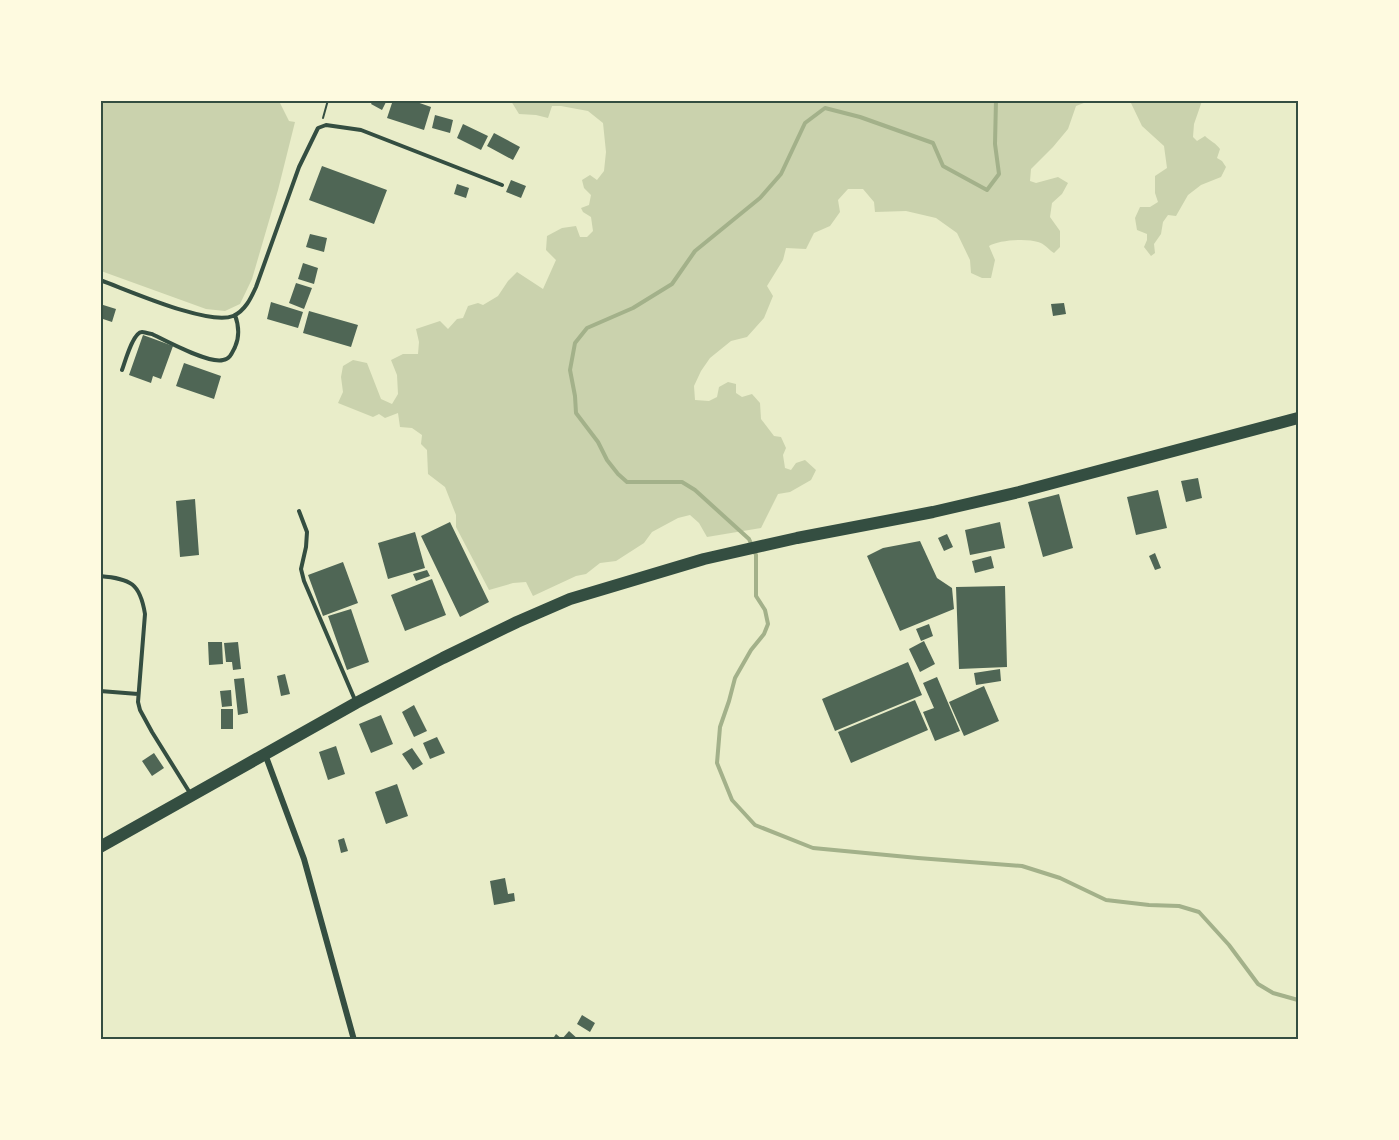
<svg xmlns="http://www.w3.org/2000/svg" width="1399" height="1140" font-family="'Source Sans 3',sans-serif">
<style>
.green{fill:#cad2ad}
.lines{fill:none;stroke-linecap:round;stroke-linejoin:round}
.stream{stroke:#a3b18a;stroke-width:4}
.building{fill:#4f6655}
.path{stroke:#344e41;stroke-width:2}
.service{stroke:#344e41;stroke-width:4}
.minor{stroke:#344e41;stroke-width:6}
.primary{stroke:#344e41;stroke-width:12}
.neatline{fill:none;stroke:#344e41;stroke-width:2}
</style>
<rect width="100%" height="100%" fill="#e9edc9"/>
<path class="green" d="M101,100L282,101L280,103L289,121L295,122L278,190L252,279L240,304L225,311L206,309L101,271Z
M511,101H1113H1089L1076,106L1068,129L1053,147L1031,169L1030,181L1036,183L1058,177L1068,183L1062,194L1052,203L1050,217L1060,231V247L1054,253C1049,250 1044,243 1038,242C1027,238 998,240 989,246L995,260L991,278H982L971,273L970,260L957,233L936,218L906,211L875,212L874,202L863,189H848L838,200L840,212L830,226L814,233L806,249L786,248L783,260L767,286L773,296L764,318L747,337L731,341L710,358L701,371L694,386L695,400L709,401L717,397L719,387L728,382L736,384V393L742,397L752,394L760,403L761,419L774,436L781,437L786,448L783,455L785,468L791,470L796,463L805,460L816,470L811,480L790,492L778,494L761,528L707,537L699,523L690,515L678,518L652,532L644,543L616,561L600,563L586,574L576,576L533,596L526,582L513,583L489,590L456,527V515L445,487L428,474L427,450L421,444L422,435L412,428L400,427L398,413L385,418L379,414L373,417L338,403L343,392L341,377L343,366L353,360L367,363L381,399L392,404L398,394L397,375L391,360L403,354H418L419,342L416,329L440,321L448,329L457,319L463,318L468,306L478,303L483,305L498,296L508,281L517,272L543,289L556,260L546,250L547,236L562,228L576,226L580,237H587L593,231L591,217L583,212L581,208L589,205L591,195L584,188L582,180L590,175L597,180L604,171L606,152L603,123L588,111L561,106H552L548,118L536,115L519,114Z
M1130,101H1202L1194,124L1193,137L1197,141L1205,136C1210,141 1216,143 1220,149L1217,158L1222,161L1226,167L1221,177L1201,185L1188,195L1176,216L1168,215L1163,222L1161,234L1154,244L1155,253L1151,256L1144,247L1147,240V234L1137,230L1135,218L1140,207H1150L1158,202L1155,193V176L1167,168L1164,146L1142,126Z"/>
<g class="lines">
<path class="stream" d="M996,100L995,144L999,174L987,190L943,166L933,143L860,117L825,108L805,123L781,174L760,198L695,251L672,284L633,308L587,328L575,343L570,370L575,396L576,413L598,442L607,460L618,474L627,482H682L695,490L749,539L756,555V596L765,610L768,624L764,634L751,650L735,678L729,701L720,727L717,763L732,800L755,825L813,848L918,858L1022,866L1060,878L1106,900L1149,905L1179,906L1199,912L1229,945L1258,984L1273,993L1298,1000"/>
</g>
<path class="building" d="M373,100H387L382,110L371,104Z
M393,100H411L431,107L424,130L387,118Z
M435,115L453,120L450,133L432,128Z
M463,124L488,136L481,150L457,138Z
M494,133L520,147L513,160L487,146Z
M322,166L387,190L374,224L309,200Z
M511,180L526,186L521,198L506,192Z
M457,184L469,188L466,198L454,194Z
M310,234L327,238L324,252L306,247Z
M303,263L318,268L314,284L298,279Z
M296,283L312,288L304,309L289,303Z
M271,302L303,312L298,328L267,319Z
M1064,303L1066,314L1053,316L1051,304Z
M100,304L116,309L112,322L100,318Z
M309,311L358,325L351,347L303,333Z
M143,335L173,346L161,379L153,376L151,383L129,375Z
M184,363L221,376L214,399L176,386Z
M1198,478L1202,498L1186,502L1181,481Z
M1158,490L1167,528L1136,535L1127,497Z
M1059,494L1073,548L1043,557L1028,502Z
M195,499L199,555L180,557L176,501Z
M450,522L489,602L460,617L421,536Z
M1000,522L1005,548L970,555L965,530Z
M415,532L425,568L388,579L378,543Z
M947,534L953,547L944,551L938,538Z
M920,541L937,578L952,588L954,609L900,631L867,556L883,548Z
M1155,553L1161,568L1155,570L1149,556Z
M991,556L994,568L975,573L972,561Z
M343,562L358,603L323,616L308,575Z
M427,570L430,576L416,581L413,574Z
M432,579L446,615L405,631L391,595Z
M1005,586L1007,667L959,669L956,587Z
M351,609L369,662L347,670L328,616Z
M929,624L933,636L921,641L916,629Z
M924,641L935,664L920,672L909,649Z
M208,642H222L223,664L209,665Z
M238,642L241,669L233,670L232,662H226L224,643Z
M908,662L922,695L835,731L822,699Z
M1000,669L1001,681L976,685L974,673Z
M285,674L290,694L281,696L277,676Z
M937,677L960,731L935,741L923,712L934,708L923,683Z
M244,678L248,713L238,715L234,679Z
M984,686L999,721L964,736L949,702Z
M231,690L232,706L222,707L220,691Z
M915,700L928,730L851,763L838,732Z
M414,705L427,731L414,737L402,712Z
M221,709H233V729H221Z
M381,715L393,744L371,753L359,724Z
M437,737L445,753L430,759L423,743Z
M336,746L345,774L328,780L319,752Z
M412,748L423,764L413,770L402,754Z
M154,753L164,768L152,776L142,761Z
M397,784L408,816L386,824L375,792Z
M344,838L348,851L341,853L338,840Z
M505,878L508,894L514,893L515,901L494,905L490,881Z
M582,1015L595,1023L590,1032L577,1024Z
M569,1031L579,1040H552L556,1034L562,1039Z"/>
<g class="lines">
<path class="path" d="M323,118L328,100"/>
<path class="service" d="M100,280C128,290 208,326 233,316C245,311 251,298 256,287L299,167L318,128L326,125L361,130L502,185
M122,370C125,362 133,332 142,332C143,332 151,334 152,334C166,341 209,364 223,360C230,359 232,353 235,347C240,336 239,326 235,315
M299,511L307,532L306,547L301,569L304,581L355,700
M100,576C131,579 140,583 145,614L138,702L140,710L152,732L190,793
M100,691L138,694"/>
<path class="minor" d="M265,754L304,859L354,1040"/>
<path class="primary" d="M100,847L356,703L443,658L517,622L570,599L704,559L797,538L933,512L1019,492L1298,418"/>
</g>
<rect width="1399" height="1140" fill="none" stroke="#fefae0" stroke-width="204"/>
<rect x="102" y="102" width="1195" height="936" class="neatline"/>
</svg>
